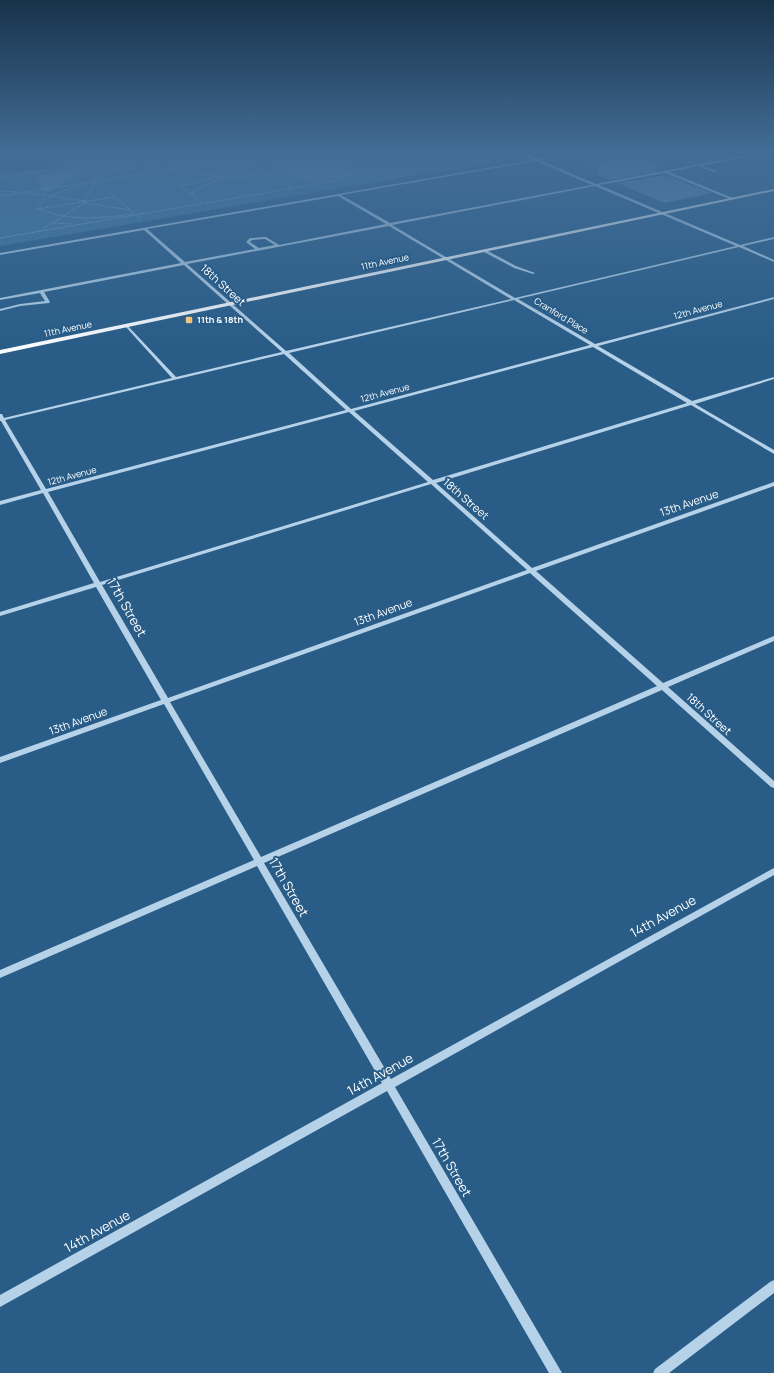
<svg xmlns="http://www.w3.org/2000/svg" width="774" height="1373" font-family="Manrope,sans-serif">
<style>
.green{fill:#3e77a5}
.building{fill:#5688b2}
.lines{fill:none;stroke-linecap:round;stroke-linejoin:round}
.path{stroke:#b6d2e8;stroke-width:1;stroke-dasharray:1 1.5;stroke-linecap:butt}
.minor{fill:#b6d2e8;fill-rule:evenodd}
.major{fill:#f9fbfe;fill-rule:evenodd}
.poi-dot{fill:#efc37d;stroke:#295d88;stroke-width:1.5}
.labels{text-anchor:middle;stroke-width:4;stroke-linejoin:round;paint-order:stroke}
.far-street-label{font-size:9px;fill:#fff;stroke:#295d88}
.far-poi-label{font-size:9px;font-weight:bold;fill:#fff;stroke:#295d88;text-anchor:start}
.street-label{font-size:11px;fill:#fff;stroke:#295d88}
.near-street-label{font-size:13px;fill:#fff;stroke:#295d88}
</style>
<rect width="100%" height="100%" fill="#295d88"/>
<path class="green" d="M54,152H498L512,159L0,246V174L66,165Z
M627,152L659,153L662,154L645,157L668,165L664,166Z
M719,157L724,158L690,165L675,160L688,158L698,161Z"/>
<path class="building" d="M81,152H111L116,157L124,156L140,168L107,174Z
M304,152H317L357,175L312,182L308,180L304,181L265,158Z
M630,154L663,167L653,169L658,171L610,180L597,174L602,161H610V158Z
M88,167V168L43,195L37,175Z
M665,175L712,193L664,203L618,183Z"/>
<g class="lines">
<path class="path" d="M64,152L72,160
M138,152L164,170
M224,152L245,160L292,188
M331,152L327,153L371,178
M664,152L666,153
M102,156L127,152
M249,157L255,152
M616,158L613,156L629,153L654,163
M66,161L89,158
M153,161L160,152
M589,162L601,163
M60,163L76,166
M82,165L90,160
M159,166L144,165L150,161L207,152
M179,168L174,164C189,157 209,154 225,161
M583,168L589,163L586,160
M160,171L204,204
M170,171L224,177
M220,176L245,161
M91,177L141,219
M0,178L58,169L103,156
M87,184C71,189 52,192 40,204V209C69,222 102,218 133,214
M180,186L212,179
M0,191L17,192
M26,193L86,201
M190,194C215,177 241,175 270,176
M0,196L284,152
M84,201L96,181
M86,203L130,210
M37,209L115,197
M55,223L72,224
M43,229L86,202
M0,238L341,180L362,178"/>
<path class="minor" d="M575,152H583L540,160L596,184L762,152H770L701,166L717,171L716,173L698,166L669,172L733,198L732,200L665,173L599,185L740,245L774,237V239L743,246L774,260V262L739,247L518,299L595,344L774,297V299L598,346L692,401L774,377V379L695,404L774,450V454L691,405L436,483L532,568L774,482V486L536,571L663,683L774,636V641L668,687L774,781V788L771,787L662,690L264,863L391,1079L774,868V875L395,1087L562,1373H549L387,1091L0,1307V1295L382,1083L257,866L0,978V970L254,860L164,704L0,763V757L161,700L96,587L0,616V612L94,583L43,493L0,505V501L41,490L1,421H0V414H2L4,418L172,378L126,327L125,326L127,325L176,377L282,352L184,265L44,292L50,302L49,303L20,306L0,311V309L20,304L45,301L40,293L0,300V298L181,263L144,230L0,255V253L533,160L526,157L527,155L537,159ZM536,161L592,185L390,223L341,195ZM595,186L736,246L515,298L392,225ZM338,196L386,224L279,245L266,237L250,238L246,242L255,249L185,262L147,229ZM389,226L511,299L286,351L187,264ZM265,239L275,245L259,248L250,242L252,240ZM514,300L590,345L351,409L289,353ZM593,347L687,403L433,480L354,411ZM284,354L346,410L46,489L5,420ZM349,412L428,482L100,582L48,492ZM431,484L527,570L168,698L102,585ZM530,573L657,686L261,857L170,702Z
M484,250H486L516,266L535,273L533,274L514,268L484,252Z
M774,1280V1293L669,1373H653L655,1369L770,1282Z"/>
<path class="major" d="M774,189V191L0,354V350Z"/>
</g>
<linearGradient id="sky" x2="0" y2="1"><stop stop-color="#17334b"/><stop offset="0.44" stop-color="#436d96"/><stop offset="1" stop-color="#436d96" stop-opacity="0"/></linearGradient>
<rect width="774" height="345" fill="url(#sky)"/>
<rect class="poi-dot" x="185" y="316" width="8" height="8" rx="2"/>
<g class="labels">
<g class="far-street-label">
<text transform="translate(385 262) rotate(-12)" y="3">11th Avenue</text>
<text transform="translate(698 310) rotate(-15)" y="3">12th Avenue</text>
<text transform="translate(561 316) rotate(31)" y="3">Cranford Place</text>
<text transform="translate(68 329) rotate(-12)" y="3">11th Avenue</text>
<text transform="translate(385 393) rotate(-15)" y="3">12th Avenue</text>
<text transform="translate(72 476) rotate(-15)" y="3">12th Avenue</text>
</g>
<g class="far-poi-label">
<text x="197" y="323">11th &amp; 18th</text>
</g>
<g class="street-label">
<text transform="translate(223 285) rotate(42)" y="4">18th Street</text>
<text transform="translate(466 499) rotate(41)" y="4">18th Street</text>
<text transform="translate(689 503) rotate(-19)" y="4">13th Avenue</text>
<text transform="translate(383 612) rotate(-20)" y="4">13th Avenue</text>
<text transform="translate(709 714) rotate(42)" y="4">18th Street</text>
<text transform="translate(78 721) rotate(-20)" y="4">13th Avenue</text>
</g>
<g class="near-street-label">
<text transform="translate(127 607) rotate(60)" y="5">17th Street</text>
<text transform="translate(289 887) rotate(60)" y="5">17th Street</text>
<text transform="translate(663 916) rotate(-29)" y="5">14th Avenue</text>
<text transform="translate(380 1074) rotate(-29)" y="5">14th Avenue</text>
<text transform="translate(452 1167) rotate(60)" y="5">17th Street</text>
<text transform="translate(97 1231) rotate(-29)" y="5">14th Avenue</text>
</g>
</g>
</svg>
